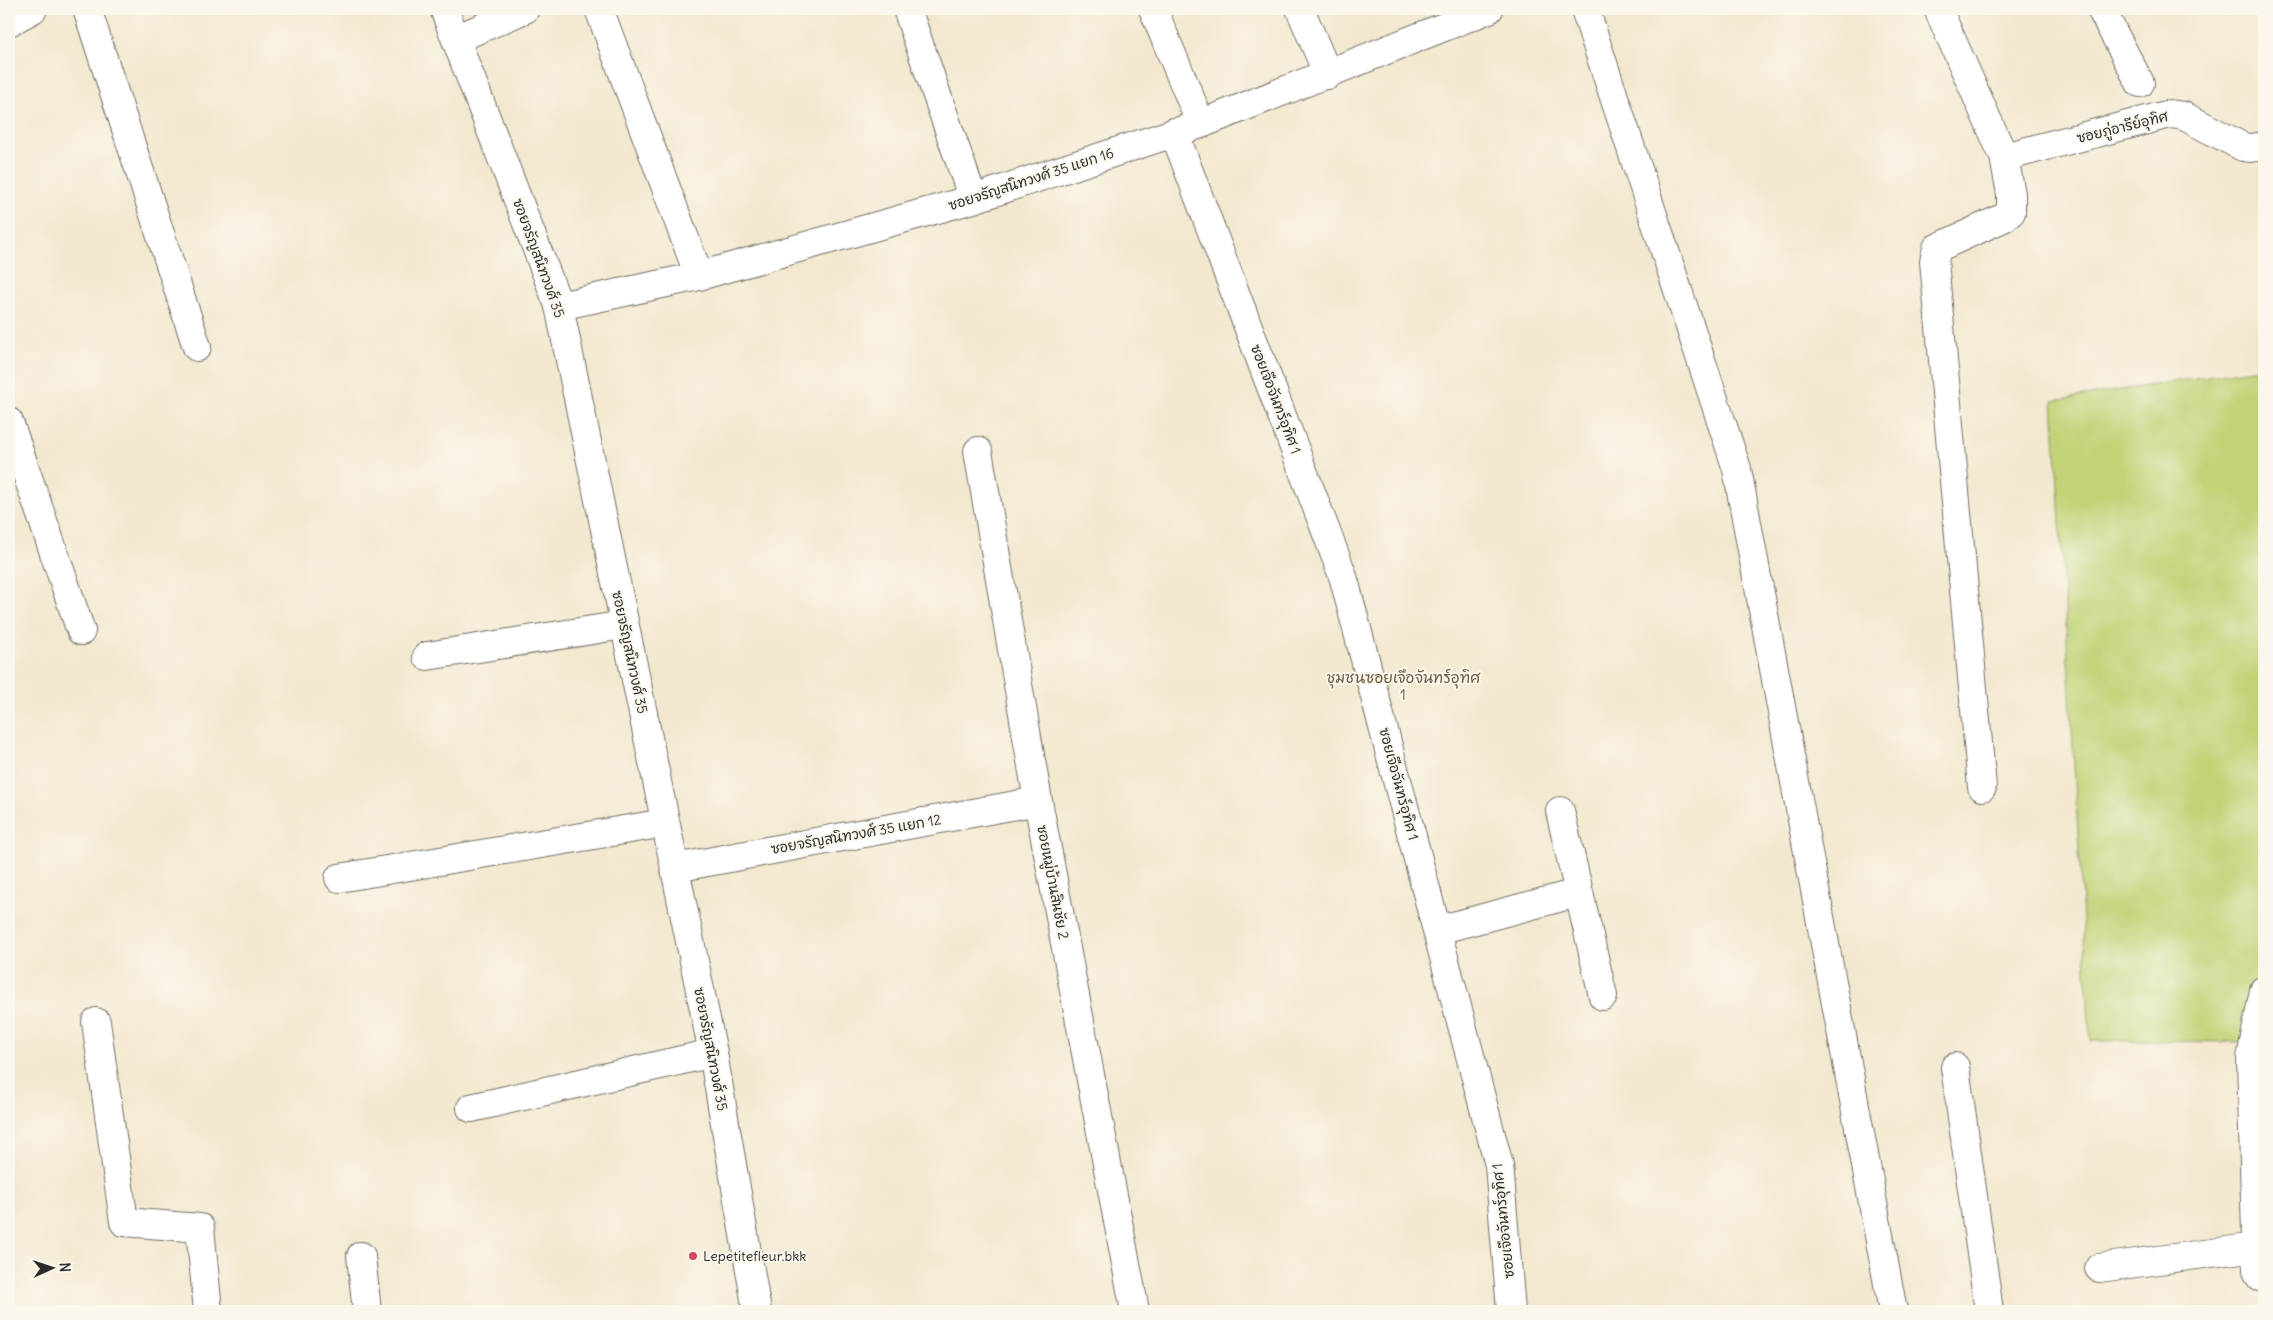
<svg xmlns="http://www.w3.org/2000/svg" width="2273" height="1320" font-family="Delius,'Playpen Sans Thai',sans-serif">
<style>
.green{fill:#c1d377;stroke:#767f51}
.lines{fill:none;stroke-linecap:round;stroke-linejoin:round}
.minor-casing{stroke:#716d64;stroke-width:30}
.tertiary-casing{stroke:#716d64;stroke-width:30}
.minor{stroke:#fff;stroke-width:28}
.tertiary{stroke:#fff;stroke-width:28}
.poi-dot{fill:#d1495b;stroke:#fbf7ec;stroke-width:2}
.labels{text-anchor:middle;stroke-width:4;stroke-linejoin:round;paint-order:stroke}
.street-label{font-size:14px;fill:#2b2b2b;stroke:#fbf7ec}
.poi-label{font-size:14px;fill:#2b2b2b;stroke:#fbf7ec;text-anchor:start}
.neighbourhood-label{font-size:15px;fill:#6b5841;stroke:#fbf7ec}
</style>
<rect width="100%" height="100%" fill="#fbf7ec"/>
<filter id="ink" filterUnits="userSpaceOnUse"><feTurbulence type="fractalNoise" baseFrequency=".02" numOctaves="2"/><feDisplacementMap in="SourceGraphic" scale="10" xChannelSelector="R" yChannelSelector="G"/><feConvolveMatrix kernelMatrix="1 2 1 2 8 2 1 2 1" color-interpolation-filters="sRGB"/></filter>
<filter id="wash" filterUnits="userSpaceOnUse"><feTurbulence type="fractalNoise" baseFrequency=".0096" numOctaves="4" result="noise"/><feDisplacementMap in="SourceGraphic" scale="20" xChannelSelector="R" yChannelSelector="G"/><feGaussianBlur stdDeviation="1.12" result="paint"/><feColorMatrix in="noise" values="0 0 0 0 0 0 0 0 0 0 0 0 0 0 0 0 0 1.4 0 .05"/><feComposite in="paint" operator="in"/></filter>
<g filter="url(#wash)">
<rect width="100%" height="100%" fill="#f3e8cf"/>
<path class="green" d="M2264,367V1042L2090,1041L2053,401Z"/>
</g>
<g filter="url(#ink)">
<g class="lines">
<defs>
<path id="minor" d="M87,9L197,347
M599,9L699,276
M907,9L973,199
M1153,9L1201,124
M1300,9L1328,75
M1585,9L1737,469L1893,1311
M1938,9L2004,157L2011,194V212L2005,217L1937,248L1934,261L1982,787
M2101,9L2140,83
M9,22L33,9
M456,39L525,9
M1174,132L1343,576L1499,1165L1511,1311
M2004,157L2170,114L2184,116L2243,147L2250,148L2264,146
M559,306L699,276L973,199L1201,124L1489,9
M9,422L81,631
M978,451L1038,801L1135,1311
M427,656L624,625
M1560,811L1603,996
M675,868L1038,801
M339,878L665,823
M1438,930L1577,893
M2264,990L2251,1058L2257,1270L2260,1277H2264
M96,1022L124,1222L200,1228L208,1311
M1955,1067L1989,1311
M471,1108L713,1053
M361,1256L367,1311
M2099,1268L2256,1247"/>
<path id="tertiary" d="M444,9L559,306L713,1053L757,1311"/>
</defs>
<use href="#minor" class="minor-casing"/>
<use href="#tertiary" class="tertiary-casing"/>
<use href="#minor" class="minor"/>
<use href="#tertiary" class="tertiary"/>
</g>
</g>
<circle class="poi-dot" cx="693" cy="1256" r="5"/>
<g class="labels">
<g class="street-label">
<text transform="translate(2122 127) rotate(-14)" y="5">ซอยภู่อารีย์อุทิศ</text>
<text transform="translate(1031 179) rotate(-18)" y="5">ซอยจรัญสนิทวงศ์ 35 แยก 16</text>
<text transform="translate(539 258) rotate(70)" y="5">ซอยจรัญสนิทวงศ์ 35</text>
<text transform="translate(1276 399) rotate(69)" y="5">ซอยเจือจันทร์อุทิศ 1</text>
<text transform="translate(630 652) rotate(78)" y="5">ซอยจรัญสนิทวงศ์ 35</text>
<text transform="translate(1399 784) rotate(75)" y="5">ซอยเจือจันทร์อุทิศ 1</text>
<text transform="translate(856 834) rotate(-10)" y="5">ซอยจรัญสนิทวงศ์ 35 แยก 12</text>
<text transform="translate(1053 882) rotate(79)" y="5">ซอยหมู่บ้านสินชัย 2</text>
<text transform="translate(711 1049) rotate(79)" y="5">ซอยจรัญสนิทวงศ์ 35</text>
<text transform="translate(1503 1221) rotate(-96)" y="5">ซอยเจือจันทร์อุทิศ 1</text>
</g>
<g class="poi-label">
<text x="703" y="1261">Lepetitefleur.bkk</text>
</g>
<g class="neighbourhood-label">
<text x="1403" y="683">ชุมชนซอยเจือจันทร์อุทิศ<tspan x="1403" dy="17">1</tspan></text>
</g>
</g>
<rect width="2273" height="1320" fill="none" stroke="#fbf7ec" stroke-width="30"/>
<g transform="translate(52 1268) rotate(87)" stroke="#fbf7ec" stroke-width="4" paint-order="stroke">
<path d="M0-4L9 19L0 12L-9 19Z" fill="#2b2b2b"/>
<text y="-8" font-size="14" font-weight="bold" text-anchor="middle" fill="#2b2b2b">N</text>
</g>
</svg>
